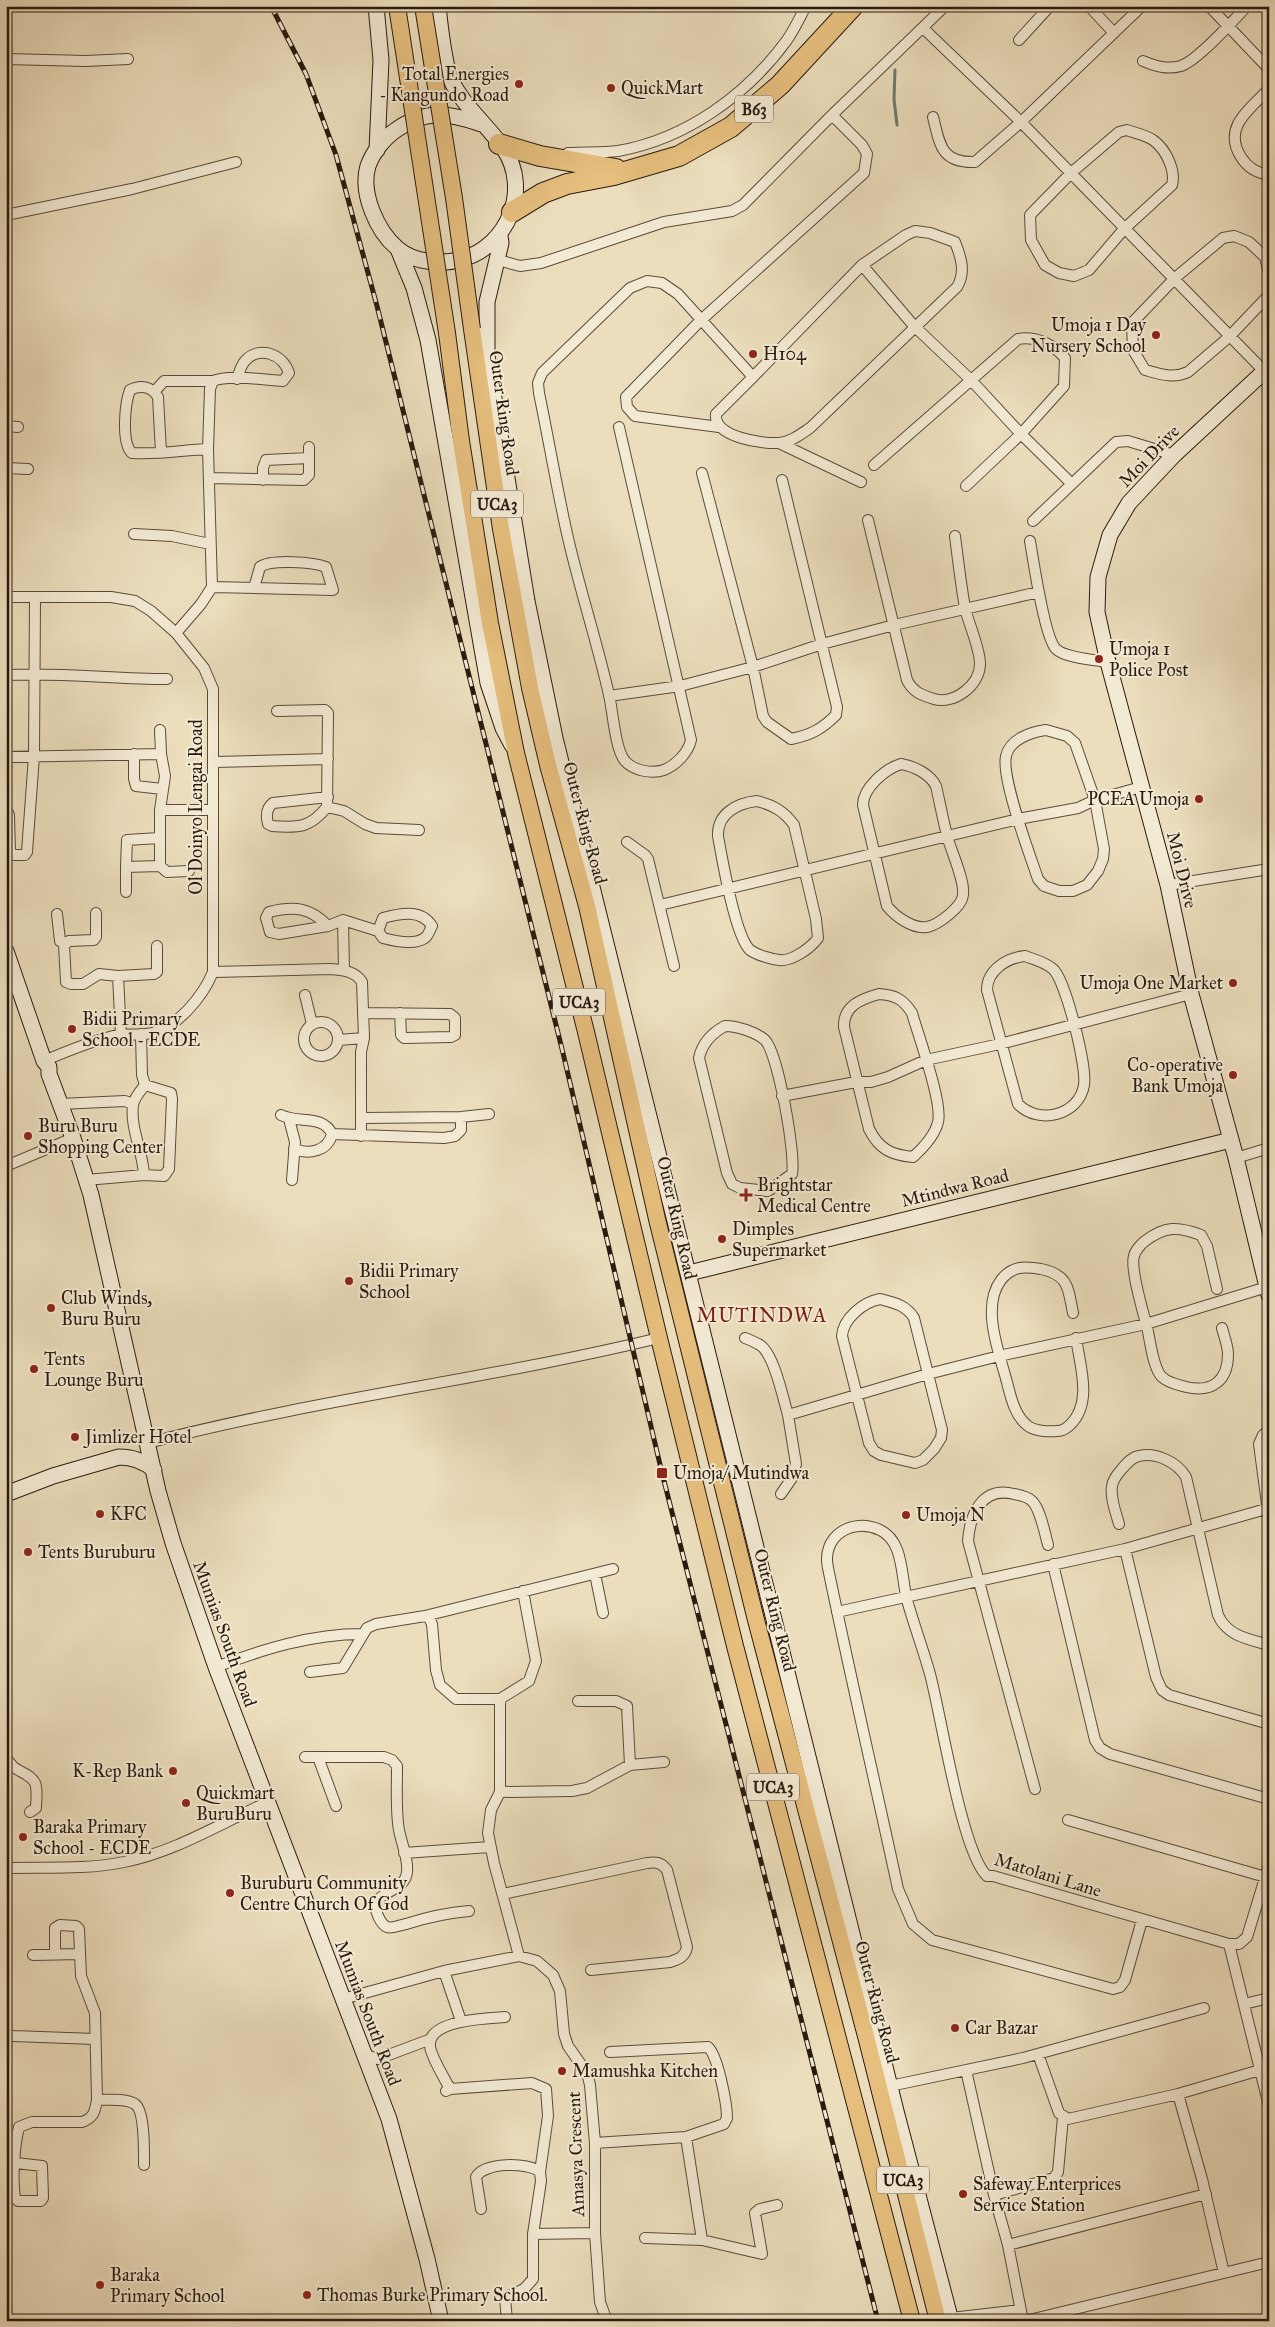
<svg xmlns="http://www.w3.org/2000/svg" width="1275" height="2327" font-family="'IM FELL Great Primer',serif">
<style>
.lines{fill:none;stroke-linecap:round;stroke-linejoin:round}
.stream{stroke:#6c7b71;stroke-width:3}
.street-casing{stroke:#5a4b3b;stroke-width:12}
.secondary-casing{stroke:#291a10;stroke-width:17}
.primary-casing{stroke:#291a10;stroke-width:18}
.highway-casing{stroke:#291a10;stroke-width:22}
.street{stroke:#f3ead4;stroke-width:10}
.secondary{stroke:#f3ead4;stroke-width:15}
.primary{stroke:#e6bf7e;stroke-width:16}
.highway{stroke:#e6bf7e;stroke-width:20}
.rail-casing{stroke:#291a10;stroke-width:5}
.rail{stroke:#f3ead4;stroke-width:3;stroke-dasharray:9;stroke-linecap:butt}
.primary-bridge-casing{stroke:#291a10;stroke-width:18;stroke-linecap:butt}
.primary-bridge{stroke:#e6bf7e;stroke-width:16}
.poi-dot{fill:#8f2418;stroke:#f3ead4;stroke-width:2}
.labels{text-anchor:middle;stroke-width:4;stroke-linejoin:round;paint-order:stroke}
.shield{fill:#f3ead4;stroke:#66584b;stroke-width:1}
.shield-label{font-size:16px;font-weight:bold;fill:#291a10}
.poi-label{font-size:18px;fill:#291a10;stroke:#f3ead4;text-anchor:start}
.street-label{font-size:18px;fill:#291a10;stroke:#f3ead4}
.quarter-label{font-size:20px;letter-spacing:1px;fill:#7a1f14;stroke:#f3ead4}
</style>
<rect width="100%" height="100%" fill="#ecdebd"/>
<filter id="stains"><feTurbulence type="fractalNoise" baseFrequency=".004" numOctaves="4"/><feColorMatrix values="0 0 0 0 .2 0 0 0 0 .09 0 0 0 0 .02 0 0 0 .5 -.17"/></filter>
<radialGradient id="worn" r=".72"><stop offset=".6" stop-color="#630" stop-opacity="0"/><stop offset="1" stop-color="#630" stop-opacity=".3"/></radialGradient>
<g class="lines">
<path class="stream" d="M895,70L894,99L897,125"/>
<defs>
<path id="street" d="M1089,6L1114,33
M1209,6L1269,69
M923,28L1021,122L1264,371
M1019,40L1050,6
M6,59L86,61L128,59
M1143,61C1155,66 1167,70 1181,66C1198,60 1233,21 1247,6
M1269,89C1250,109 1222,127 1241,157C1247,167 1256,173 1269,175
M933,117C940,145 941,163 975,162L1021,122L1142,6
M1127,130C1135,133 1146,135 1153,140C1166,149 1176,171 1172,185L1124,229L1089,270L1074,276L1059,273L1045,265L1031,240L1030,215L1071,173L1119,132Z
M568,153C584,152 602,153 618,151C686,139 747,95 787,40C794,30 800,17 806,6
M6,215L132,189L236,162
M498,260L520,266L541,263L664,222L732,211L743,205L832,115L945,6
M862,265L914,326L971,380L1021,434L1072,484
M1269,273L1265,257L1249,242L1234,236L1223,238L1175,278L1132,323L1133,350L1145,370C1160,374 1173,379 1188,372L1229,337L1269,295
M155,391L164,381H213
M6,426L18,427
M619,427L691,740C688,753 676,765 664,770C652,774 634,771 625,761C615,749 613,712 609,695C597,642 580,590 568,538C557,490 549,441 539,393L538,383L542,373L630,288L647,281L662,283L678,294L753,377L862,265L906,235L915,231L930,233L955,242C961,257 966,272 957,287L810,428C801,434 791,442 779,443C762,444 713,437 716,414L753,377
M719,427L635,416L627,407L626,397L700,321L864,173L867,154L862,145L832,115
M779,443L861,482
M161,452L158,397C152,387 141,384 130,390C125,403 121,443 132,453C157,455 183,450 208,449
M874,465L1018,339C1036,336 1053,344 1065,358L1064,386L1021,434L966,486
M6,468L28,469
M702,473L753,667L763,716L767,722L791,739C811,735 822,729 836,715L837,707L782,480
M210,478L304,480L309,475V447
M263,480V468L266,460L309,458
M868,520L907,680C913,692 921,695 934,699C954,705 980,685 980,664C980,648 969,625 965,608C961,585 958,560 955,536
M1033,521L1116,442L1128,441L1174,455
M134,534L172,536L210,544
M1030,541C1033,559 1045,639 1056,649C1065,658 1096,660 1108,662
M212,587L333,590L326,567C314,562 270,559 260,567L254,588
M6,597H111L135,601L151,611L176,633L204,668L213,689V972C203,996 178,1027 152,1033C139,1036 126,1033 113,1036C89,1042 67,1051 44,1061
M176,633L201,604L212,587L208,449L210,389L213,381C228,374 265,380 283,381L289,373C283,354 259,345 245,361C241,365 239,373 237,379
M6,675C59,672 114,679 167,679
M609,696L680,686L753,667L822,644L894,625L1039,592
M277,711L325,710L328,713L327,807L344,811L365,824L376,828L419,830
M160,730L161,754
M1046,730L1067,736L1075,743L1095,800L1104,849L1103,859L1098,871L1087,885L1073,891H1059L1044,886L1038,879C1030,855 1001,778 1006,756C1010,739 1031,732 1046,730Z
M134,754V779L136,786L162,789
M6,757L161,754L165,776L160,810V866
M214,762L328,759
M901,764C914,766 930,774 936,786C940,803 943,821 948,839C952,853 965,881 963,895C962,907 938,925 927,927C912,929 895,916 887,906L863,805C863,788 885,769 901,764Z
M757,801C773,805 784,811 794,825L816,919L818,938C811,948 791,962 779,960C771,959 757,955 750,950C735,936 722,858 718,836C717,813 738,803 757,801Z
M327,807C310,828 299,828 272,826L268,824C266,816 266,808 273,803L328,797
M6,809L9,815L10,852L14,855H25L27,852L34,756L35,598
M160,810H211
M627,842L645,855L648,859L674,966
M126,867L127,840L159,838
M1168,885L1269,869
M126,892V867L160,866L167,872L189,871
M660,905L1018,819L1078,808L1095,800L1141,787
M96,913V937L94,940L69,941L64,945L66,982L71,984H83L99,974L118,976L154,974L157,972V946
M57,914L60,941L65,942
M343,920L344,970
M328,926C310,907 294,906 269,912L266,918L270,932L279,934L328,926L343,920L378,931L383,918C401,913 421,909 432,926C430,929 429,934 426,937C416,946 394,941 383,938L378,931
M1025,956C1035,960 1045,962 1053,969C1066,981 1087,1067 1084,1085C1079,1116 1038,1125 1018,1104L987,990C987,970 1007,958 1025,956Z
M213,972L330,969C343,970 355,971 362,982L364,1038L361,1052V1136
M118,976L121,1035
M879,994C895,995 903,999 912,1013C918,1035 943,1103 938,1122C935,1135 923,1148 913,1157C891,1155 879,1149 869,1129L844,1027C843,1006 861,999 879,994Z
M305,995L312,1024
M363,1013L450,1014L455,1018V1035L451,1037L404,1038L401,1035L400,1013
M304 1039a17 17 0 1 1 34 0a17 17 0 1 1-34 0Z
M725,1026C737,1026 756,1032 765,1040C778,1053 796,1155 792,1174L768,1191L740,1188L732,1184L727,1173L699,1058C702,1044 712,1033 725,1026Z
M141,1034L142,1075L145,1085C141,1090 134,1098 133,1105C130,1129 143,1151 144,1175
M338,1040L364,1038
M782,1096L856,1082H871L888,1077L926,1060L1000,1044L1191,994
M60,1104L125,1101L133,1104
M281,1115C298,1124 323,1114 332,1134C328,1151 309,1155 294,1149
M362,1118L461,1117L489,1114
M289,1119L295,1142L292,1180
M332,1134L444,1138L455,1136L461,1130V1117
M1236,1158L1269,1148
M6,1166L73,1138
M86,1180L144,1175L164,1176L169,1169L172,1099L171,1093L145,1085
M1217,1289L1207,1246L1201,1235C1178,1226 1165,1226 1145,1241C1141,1244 1135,1251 1134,1256C1130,1268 1143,1312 1147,1327C1150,1339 1153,1369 1162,1377C1168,1383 1179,1385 1186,1387C1212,1393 1228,1381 1228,1354C1228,1346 1224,1336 1222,1328
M880,1299C895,1303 906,1305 914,1318L942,1430L941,1438L934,1449L923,1460L915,1463L881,1455L874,1451L869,1443L842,1336C843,1319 863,1302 880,1299Z
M1073,1313C1068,1288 1069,1275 1041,1269C1024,1266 1012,1266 1001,1280C982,1305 997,1347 1005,1375C1010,1392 1013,1415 1028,1426C1035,1431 1048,1432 1057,1431C1063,1431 1065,1429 1070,1425C1093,1403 1080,1366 1076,1338
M745,1338C750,1340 755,1342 760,1345C774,1354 783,1398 788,1415
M1269,1430L1263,1435L1259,1444L1269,1519
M148,1443C316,1399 490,1379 659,1338
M781,1494L792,1478L796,1464L788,1415L928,1374L999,1356L1146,1324L1267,1287
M1119,1524C1116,1513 1110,1498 1112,1486C1113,1479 1117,1475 1121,1470C1126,1464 1132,1457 1139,1456C1156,1452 1177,1462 1186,1477L1218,1615C1227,1636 1248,1639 1269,1645
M1125,1549L1156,1677L1162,1690L1169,1695L1269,1724
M1053,1564L1095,1740L1100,1748L1110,1754L1269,1799
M595,1574L603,1613
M837,1612L1125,1549L1266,1509
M425,1616L613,1569
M216,1667C264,1649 311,1634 362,1634
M310,1672L343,1668L367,1628L376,1624L425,1616L429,1618L432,1624L436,1670L440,1685L456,1699H500L529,1681L536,1661L523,1591
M500,1699V1792L491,1810L488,1833L494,1863L519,1956
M578,1701H616L627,1706L630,1765
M6,1756C12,1773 29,1771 35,1783C38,1790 36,1801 36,1808L30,1812
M305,1757H384L392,1760L397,1766C397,1785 396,1805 398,1823C399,1839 409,1857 407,1872C405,1895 366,1890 378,1916C380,1920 382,1925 387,1927C393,1929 400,1925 406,1924C428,1917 445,1913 469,1911
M318,1757L336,1806
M1035,1789L968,1541C970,1514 982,1486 1014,1494C1020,1495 1028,1497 1032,1501C1040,1508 1045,1534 1048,1545
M500,1792L572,1791L587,1788L630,1765L664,1762
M1068,1820L1269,1878
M404,1853L490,1847
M6,1868C45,1867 86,1870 124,1862C175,1852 221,1823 268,1802
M503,1894L647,1863C656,1862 661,1862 667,1870L687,1947C685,1957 679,1959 670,1962L591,1970
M1142,1920L1125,1980L1120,1987L1113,1989L932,1940L913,1924L898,1889C875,1782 850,1675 828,1568C821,1536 852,1517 880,1530C904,1541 901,1577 907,1600C914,1625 923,1649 930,1674C941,1715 962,1853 987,1876H993L1229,1944H1239L1247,1937L1269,1865
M1229,1944L1269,2106
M33,1955L80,1954
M444,1971L461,2021
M343,1999L444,1971L519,1956L537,1961L553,1975L560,1991L564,2034L568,2046L587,2073L590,2085L595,2143V2233L600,2302L607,2321
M1244,2004L1269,1998
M6,2034L13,2036L95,2039
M363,2054L378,2059L431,2039
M1038,2054L1059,2113L1068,2119L1178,2094L1260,2070
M966,2070L994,2195L1008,2245L1023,2321
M890,2086L1023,2058L1204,2008
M450,2089L532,2083L546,2089L548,2116L540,2172
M446,2091L450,2089C445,2079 431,2057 430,2046C427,2020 488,2018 505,2017
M1178,2094L1202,2179L1224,2273
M97,2100C108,2100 126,2098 135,2104C145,2111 144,2153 144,2165
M686,2137L702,2240
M595,2143L686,2137L724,2124L727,2118C727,2104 718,2056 708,2047L610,2052
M16,2163L42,2166L43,2198L41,2201H18L15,2198C12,2179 14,2147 19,2127L32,2122H82C94,2118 95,2111 97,2100L95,2013L81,1976L79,1929L76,1926L60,1925L55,1928V1954
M994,2195L1054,2178L1058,2172L1063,2117
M481,2209L476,2177C484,2162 528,2162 540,2172L541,2181L533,2234V2279L524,2289L505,2298L507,2321
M533,2234L595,2233
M645,2238L702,2240L762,2254L755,2213L760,2209L777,2205
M1008,2245L1206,2194
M951,2318L1020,2310
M1025,2321L1269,2262"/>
<path id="secondary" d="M376,6L381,60L377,150
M438,6C440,25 442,44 446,62C447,66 446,70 448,73C460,104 486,123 504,149C531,190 508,246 462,259C442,265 414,263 397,248C377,231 360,193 368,166C373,152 384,138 396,130C408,121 425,114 441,115C455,115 469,120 482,124
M500,236L501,243L487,302V355L527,601L555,738L896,2111L951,2321
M398,249L414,288L428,340L488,683L503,728L512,745
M1269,367L1174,455L1129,503L1110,535L1098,577L1097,612L1108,662L1168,885L1191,994L1236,1158L1269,1295
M6,951L44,1061L49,1067V1074L73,1138L91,1195L158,1491L173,1543L216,1667L389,2119L427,2259L441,2321
M689,1273L1231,1140
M6,1494L53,1476L119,1457C132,1457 144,1461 154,1470"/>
<path id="primary" d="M472,329L501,529L530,688L548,765L587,906L657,1219L756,1620L867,2040L938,2321
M447,333L461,441L490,623L516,753L586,1032L659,1338L735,1646L912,2321"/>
<path id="highway" d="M499,144L540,156L616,169
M512,212L543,193L567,184L614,175L679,156L731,127L780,85L853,6"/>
</defs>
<use href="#street" class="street-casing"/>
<use href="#secondary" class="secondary-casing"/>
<use href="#primary" class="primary-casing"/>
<use href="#highway" class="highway-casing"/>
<use href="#street" class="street"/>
<use href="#secondary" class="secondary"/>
<use href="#primary" class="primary"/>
<use href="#highway" class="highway"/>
<defs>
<path id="rail" d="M271,6L306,74L336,155L377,306L563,1053L662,1473L878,2321"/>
</defs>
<use href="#rail" class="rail-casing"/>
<use href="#rail" class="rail"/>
<defs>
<path id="primary-bridge" d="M397,6L447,333
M423,6L454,198L472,329"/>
</defs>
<use href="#primary-bridge" class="primary-bridge-casing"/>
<use href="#primary-bridge" class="primary-bridge"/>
</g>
<g class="poi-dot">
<circle cx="519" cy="84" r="5"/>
<circle cx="611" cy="88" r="5"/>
<circle cx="1156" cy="335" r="5"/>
<circle cx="753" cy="354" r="5"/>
<circle cx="1099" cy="659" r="5"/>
<circle cx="1199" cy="799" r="5"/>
<circle cx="1233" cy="983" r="5"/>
<circle cx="72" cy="1029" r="5"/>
<circle cx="1233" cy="1075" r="5"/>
<circle cx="28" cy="1136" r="5"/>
<path d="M743.5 1187.5h5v5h5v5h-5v5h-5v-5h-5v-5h5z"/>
<circle cx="722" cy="1239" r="5"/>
<circle cx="349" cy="1281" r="5"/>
<circle cx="51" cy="1308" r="5"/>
<circle cx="34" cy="1369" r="5"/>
<circle cx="75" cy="1437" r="5"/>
<rect x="656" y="1467" width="12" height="12" rx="2.5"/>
<circle cx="100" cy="1514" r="5"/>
<circle cx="906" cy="1515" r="5"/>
<circle cx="28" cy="1552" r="5"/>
<circle cx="173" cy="1771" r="5"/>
<circle cx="186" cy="1803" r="5"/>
<circle cx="23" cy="1837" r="5"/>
<circle cx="230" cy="1893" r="5"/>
<circle cx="955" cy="2028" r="5"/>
<circle cx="562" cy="2071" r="5"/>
<circle cx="963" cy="2194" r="5"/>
<circle cx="100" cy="2285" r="5"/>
<circle cx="307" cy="2295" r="5"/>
</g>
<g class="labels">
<g class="shield">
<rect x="735" y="95.5" width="38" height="27" rx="4"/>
<rect x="471" y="490.5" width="52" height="27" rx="4"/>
<rect x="553" y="988.5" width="52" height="27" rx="4"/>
<rect x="747" y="1773.5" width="52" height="27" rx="4"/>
<rect x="877" y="2166.5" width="52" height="27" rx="4"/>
</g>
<g class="shield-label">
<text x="754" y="115">B63</text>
<text x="497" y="510">UCA3</text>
<text x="579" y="1008">UCA3</text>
<text x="773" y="1793">UCA3</text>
<text x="903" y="2186">UCA3</text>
</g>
<g class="poi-label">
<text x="509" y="80" text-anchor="end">Total Energies<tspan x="509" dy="21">- Kangundo Road</tspan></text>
<text x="621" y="94">QuickMart</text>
<text x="1146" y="331" text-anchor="end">Umoja 1 Day<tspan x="1146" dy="21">Nursery School</tspan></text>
<text x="763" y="360">H104</text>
<text x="1109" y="655">Umoja 1<tspan x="1109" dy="21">Police Post</tspan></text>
<text x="1189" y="805" text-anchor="end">PCEA Umoja</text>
<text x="1223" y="989" text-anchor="end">Umoja One Market</text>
<text x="82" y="1025">Bidii Primary<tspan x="82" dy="21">School - ECDE</tspan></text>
<text x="1223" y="1071" text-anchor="end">Co-operative<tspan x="1223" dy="21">Bank Umoja</tspan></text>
<text x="38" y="1132">Buru Buru<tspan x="38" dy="21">Shopping Center</tspan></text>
<text x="757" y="1191">Brightstar<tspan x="757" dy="21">Medical Centre</tspan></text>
<text x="732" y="1235">Dimples<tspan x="732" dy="21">Supermarket</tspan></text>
<text x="359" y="1277">Bidii Primary<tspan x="359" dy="21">School</tspan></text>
<text x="61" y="1304">Club Winds,<tspan x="61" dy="21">Buru Buru</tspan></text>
<text x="44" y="1365">Tents<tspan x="44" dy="21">Lounge Buru</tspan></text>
<text x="85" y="1443">Jimlizer Hotel</text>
<text x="673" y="1479">Umoja/ Mutindwa</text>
<text x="110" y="1520">KFC</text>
<text x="916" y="1521">Umoja N</text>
<text x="38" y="1558">Tents Buruburu</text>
<text x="163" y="1777" text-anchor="end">K-Rep Bank</text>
<text x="196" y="1799">Quickmart<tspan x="196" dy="21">BuruBuru</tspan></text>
<text x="33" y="1833">Baraka Primary<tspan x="33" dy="21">School - ECDE</tspan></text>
<text x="240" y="1889">Buruburu Community<tspan x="240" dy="21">Centre Church Of God</tspan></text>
<text x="965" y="2034">Car Bazar</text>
<text x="572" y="2077">Mamushka Kitchen</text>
<text x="973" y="2190">Safeway Enterprices<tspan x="973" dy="21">Service Station</tspan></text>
<text x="110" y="2281">Baraka<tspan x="110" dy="21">Primary School</tspan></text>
<text x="317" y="2301">Thomas Burke Primary School.</text>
</g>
<g class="street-label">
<text transform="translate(504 413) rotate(82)" y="6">Outer Ring Road</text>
<text transform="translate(1149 456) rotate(-46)" y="6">Moi Drive</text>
<text transform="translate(196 807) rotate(-90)" y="6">Ol Doinyo Lengai Road</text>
<text transform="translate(585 823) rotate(75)" y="6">Outer Ring Road</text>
<text transform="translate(1182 870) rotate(76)" y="6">Moi Drive</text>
<text transform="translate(955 1188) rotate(-14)" y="6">Mtindwa Road</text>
<text transform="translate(677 1218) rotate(77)" y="6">Outer Ring Road</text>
<text transform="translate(775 1610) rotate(76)" y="6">Outer Ring Road</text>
<text transform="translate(225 1634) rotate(70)" y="6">Mumias South Road</text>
<text transform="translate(1048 1875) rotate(17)" y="6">Matolani Lane</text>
<text transform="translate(877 2002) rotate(75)" y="6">Outer Ring Road</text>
<text transform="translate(368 2013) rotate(69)" y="6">Mumias South Road</text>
<text transform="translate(576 2154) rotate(-92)" y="6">Amasya Crescent</text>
</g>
<g class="quarter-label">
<text x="762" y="1322">MUTINDWA</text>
</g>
</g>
<rect width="1275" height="2327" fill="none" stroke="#ecdebd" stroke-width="25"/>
<rect x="8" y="8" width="1260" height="2312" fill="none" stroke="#291a10" stroke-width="2.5"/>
<rect x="12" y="12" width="1250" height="2302" fill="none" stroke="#291a10"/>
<rect width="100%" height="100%" filter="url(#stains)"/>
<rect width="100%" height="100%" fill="url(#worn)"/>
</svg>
